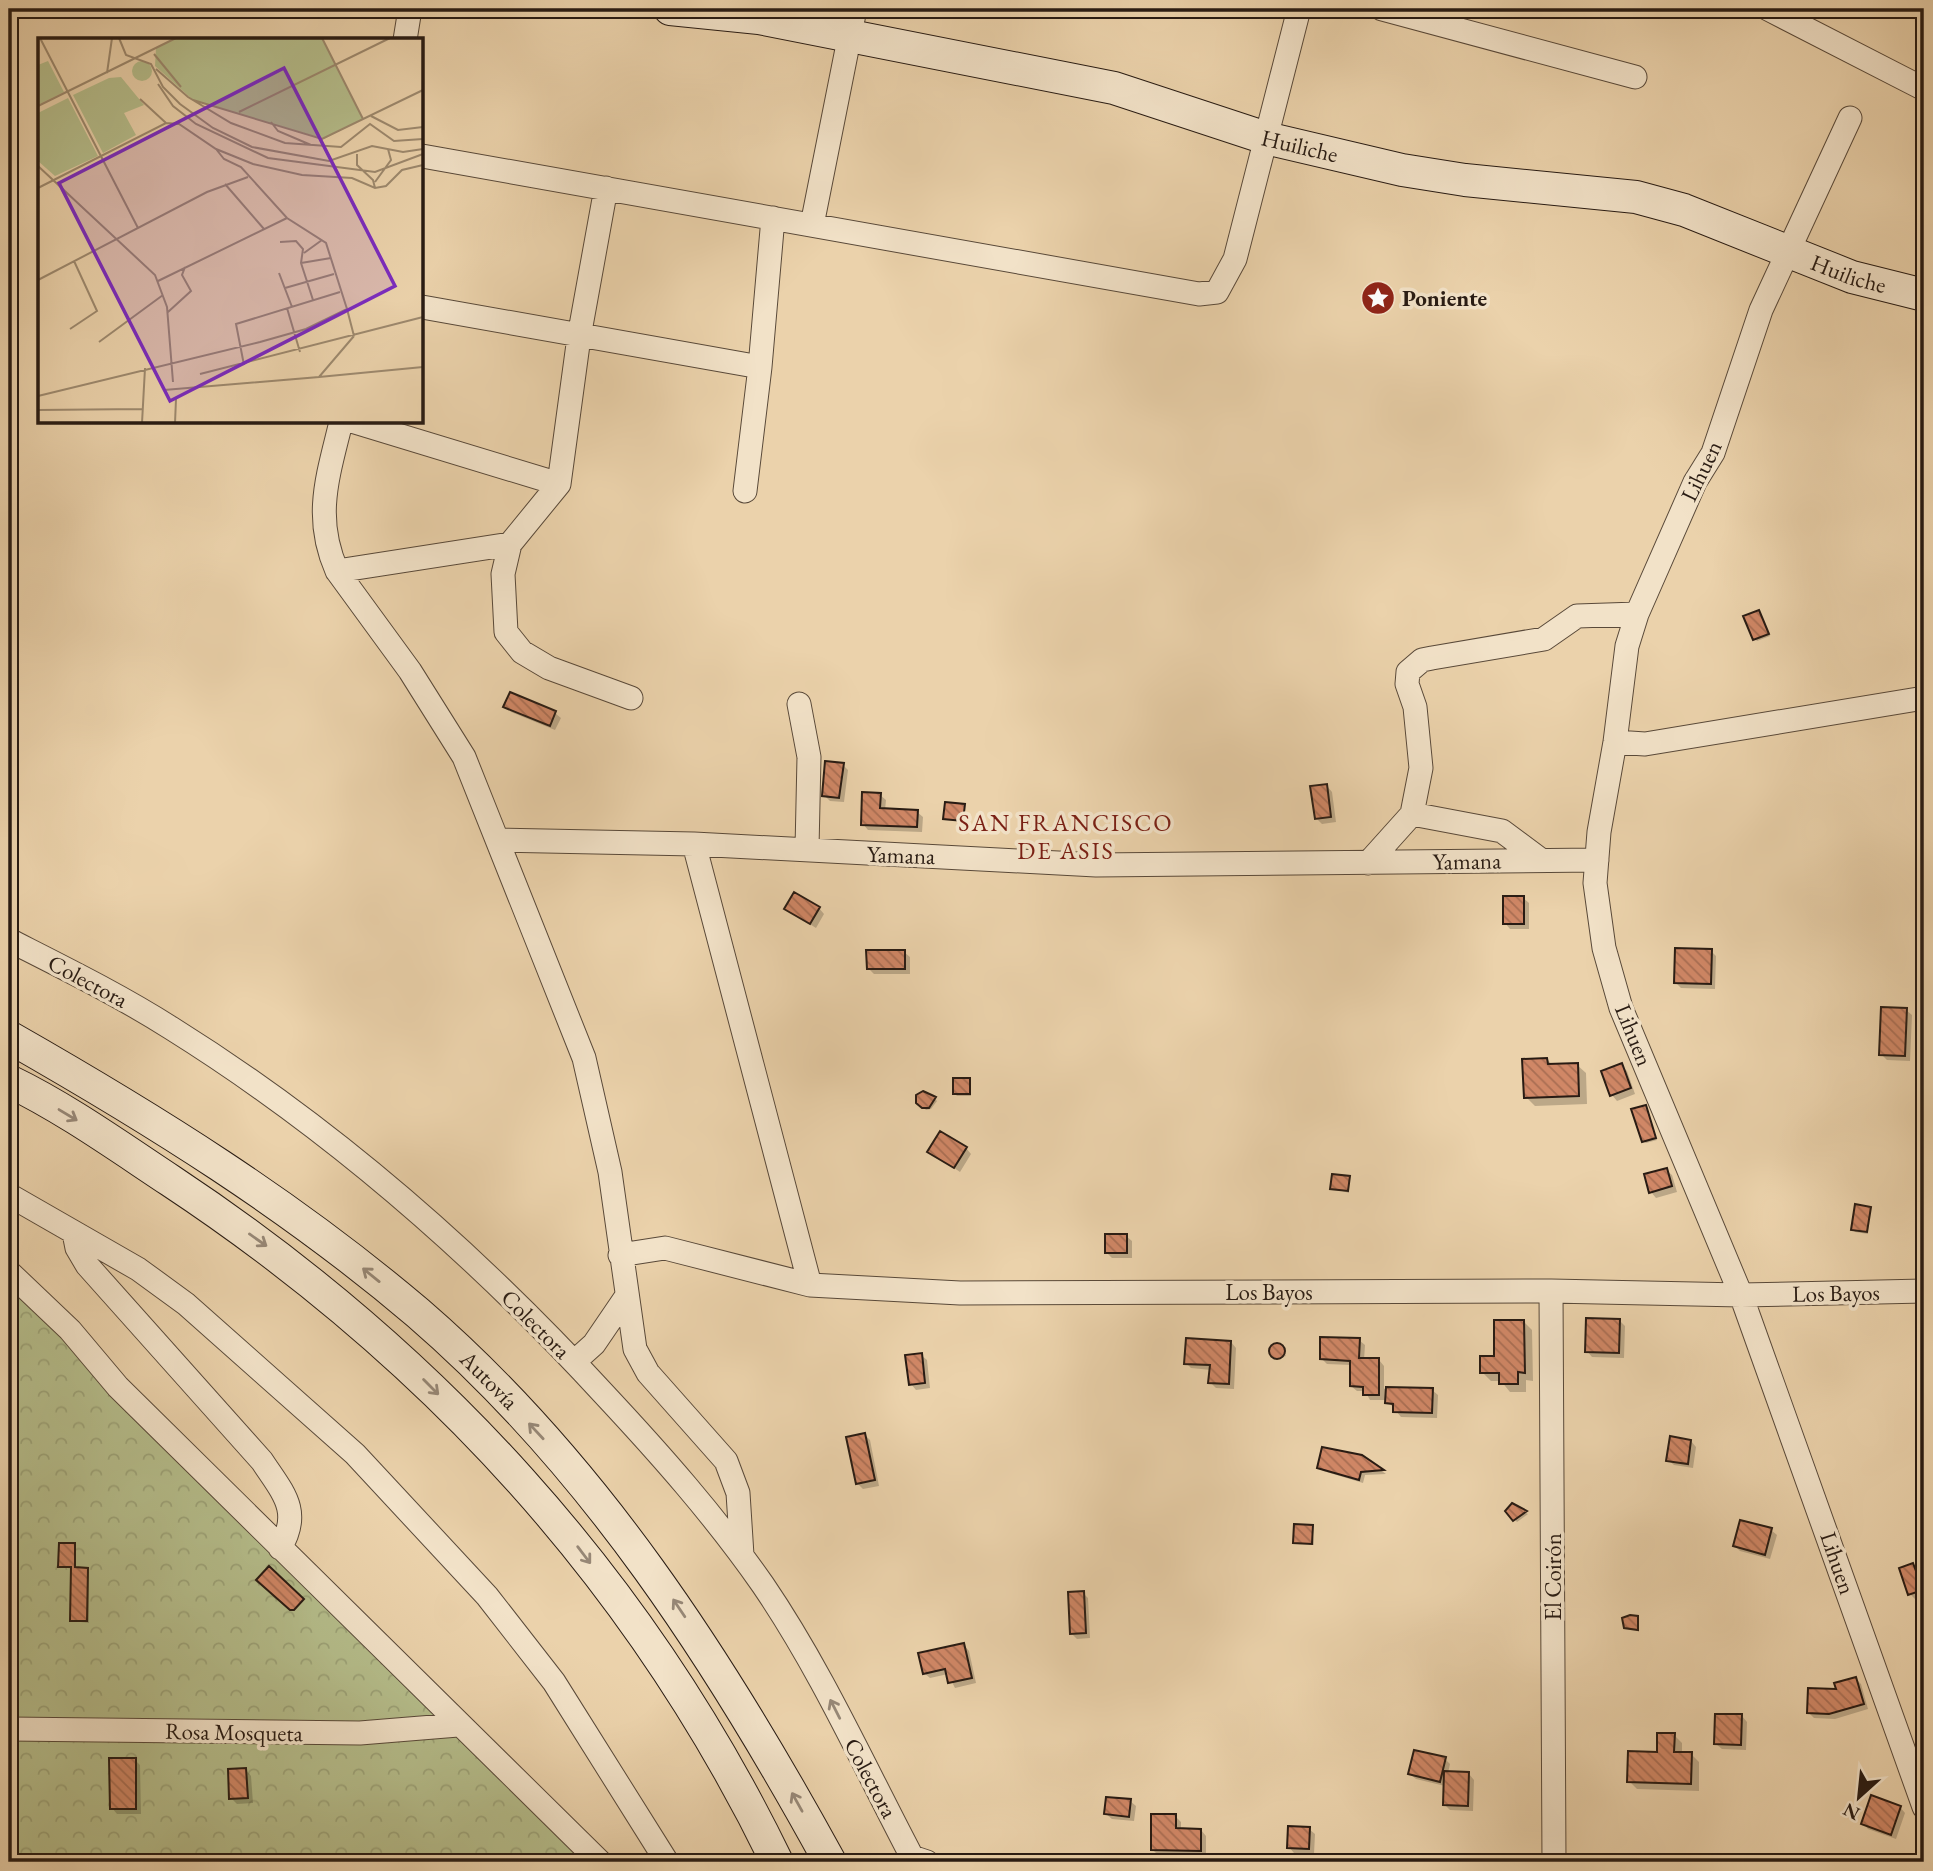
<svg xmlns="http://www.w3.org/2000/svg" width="1933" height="1871" font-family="'EB Garamond',serif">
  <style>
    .forest { fill: url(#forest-crowns); stroke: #6e6c4f; stroke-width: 2 }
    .shadow { fill: #0003 }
    .building { fill: url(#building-back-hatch); stroke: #281b13; stroke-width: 2 }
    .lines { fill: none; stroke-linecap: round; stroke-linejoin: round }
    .street-casing { stroke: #594939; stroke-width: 25 }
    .secondary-casing { stroke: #281b13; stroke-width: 34 }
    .street { stroke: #f2e2c8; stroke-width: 23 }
    .secondary { stroke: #f2e2c8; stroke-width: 32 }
    .oneway { stroke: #978877 }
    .labels { text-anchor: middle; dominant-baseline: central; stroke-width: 7; stroke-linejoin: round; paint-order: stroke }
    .street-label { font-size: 23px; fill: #281b13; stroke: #f2e2c8 }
    .poi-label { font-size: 23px; font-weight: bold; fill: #281b13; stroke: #f2e2c8; text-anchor: start }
    .neighbourhood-label { font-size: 24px; letter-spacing: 2px; fill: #7a1f14; stroke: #f2e2c8 }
    .inset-road { fill: none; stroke: #9d896e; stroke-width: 2 }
    .view { fill: #7b2cbf; fill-opacity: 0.15; stroke: #7b2cbf; stroke-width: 3.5 }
    .inset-edge { fill: none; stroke: #281b13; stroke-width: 3.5 }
  </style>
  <defs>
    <pattern id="forest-crowns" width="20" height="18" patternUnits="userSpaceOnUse" patternTransform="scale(1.75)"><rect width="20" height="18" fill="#b5bd8b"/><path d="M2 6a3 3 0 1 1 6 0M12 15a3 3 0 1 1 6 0" fill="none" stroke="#9ca277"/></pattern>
    <pattern id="building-back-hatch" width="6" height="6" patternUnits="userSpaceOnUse" patternTransform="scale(1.75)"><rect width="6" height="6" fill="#d08766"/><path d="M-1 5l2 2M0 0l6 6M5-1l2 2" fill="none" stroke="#a96e53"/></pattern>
  </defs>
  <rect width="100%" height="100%" fill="#ebd2ab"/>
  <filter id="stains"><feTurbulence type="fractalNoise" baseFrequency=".00286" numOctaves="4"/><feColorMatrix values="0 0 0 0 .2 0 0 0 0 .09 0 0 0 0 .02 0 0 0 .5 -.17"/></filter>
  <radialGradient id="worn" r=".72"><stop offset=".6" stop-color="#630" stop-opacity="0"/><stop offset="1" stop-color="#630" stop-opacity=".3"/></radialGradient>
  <path class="forest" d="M9 1272 600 1862H9Z"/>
  <path class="shadow" d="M1760 614 1770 636 1757 641 1755 639Z
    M505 706 555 713 561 718 555 730 511 712Z
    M843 765 848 770 844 802 830 801 824 795Z
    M1327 786 1332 792 1336 822 1322 824 1317 819Z
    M880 795 886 800 885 810 917 812 923 817 922 832 868 830 863 824Z
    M964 806 965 823 945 818Z
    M1523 898 1529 903V929H1510L1505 923Z
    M819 908 824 914 816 928 786 909Z
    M1711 951 1716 956 1715 989 1681 988 1675 982Z
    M904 952 910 957V974H874L868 968Z
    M1906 1010 1912 1015 1910 1061 1887 1060 1881 1054Z
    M1547 1059 1553 1066 1577 1065 1586 1073 1587 1104 1535 1106 1526 1097Z
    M1621 1065 1627 1071 1635 1094 1617 1101 1612 1095 1603 1072Z
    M969 1080 971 1096H957L955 1094Z
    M935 1099 937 1101 931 1109 926 1110 918 1102Z
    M1646 1107 1657 1140 1646 1143 1643 1141Z
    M966 1148 971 1154 960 1172 929 1151Z
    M1666 1170 1672 1175 1677 1192 1656 1198 1651 1192Z
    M1349 1178V1193L1332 1188Z
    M1870 1209 1868 1234 1855 1232 1853 1229Z
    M1126 1236 1132 1241V1258H1112L1107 1253Z
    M1619 1320 1625 1326 1624 1358 1592 1357 1587 1351Z
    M1523 1321 1532 1330 1533 1381 1526 1380V1392H1510L1501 1381H1491L1482 1372Z
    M1359 1340 1365 1345 1364 1360H1379L1384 1366V1389L1432 1390 1438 1395 1437 1418 1401 1417 1387 1400H1370L1365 1391H1357L1351 1386V1365L1327 1364 1322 1359Z
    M1231 1342 1236 1348 1234 1389 1216 1388 1210 1382 1211 1370 1191 1368 1186 1363Z
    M1278 1345 1286 1356 1274 1360 1271 1351Z
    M921 1355 927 1360 930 1388 916 1390 911 1384Z
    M865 1435 870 1440 879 1486 863 1489 857 1483Z
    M1691 1441 1696 1447 1693 1468 1674 1465 1668 1460Z
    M1361 1456 1386 1474 1365 1475 1363 1483 1323 1471 1319 1467Z
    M1512 1505 1526 1513 1528 1514 1517 1522 1507 1511Z
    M1312 1527 1314 1545 1295 1542Z
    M1771 1530 1777 1535 1770 1559 1740 1551 1735 1546Z
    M75 1545 76 1569 89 1572V1623L72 1621V1569L60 1566Z
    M1913 1565 1917 1569H1914L1923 1597 1915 1599 1910 1594Z
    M1083 1593 1088 1598 1090 1638 1077 1639 1071 1633Z
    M1638 1618 1639 1631 1625 1627Z
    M964 1645 969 1651 976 1683 955 1688 948 1674 930 1678 924 1673Z
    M1856 1679 1861 1684 1868 1709 1835 1719 1814 1718 1809 1713Z
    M1742 1716 1747 1722 1746 1750 1722 1749 1716 1744Z
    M1674 1735 1682 1743V1754H1691L1699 1762V1791L1637 1789 1629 1781Z
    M1445 1759 1450 1764 1448 1773 1469 1774 1474 1780 1473 1811 1450 1810 1444 1804 1445 1786 1416 1779 1410 1774Z
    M135 1760 140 1765 141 1814H117L112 1808Z
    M246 1770 251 1776 253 1803 237 1804 231 1798Z
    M1130 1801 1136 1806 1134 1821 1112 1819 1106 1814Z
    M1900 1807 1905 1813 1896 1839 1868 1829 1863 1823Z
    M1175 1816 1181 1822V1830H1201L1206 1836V1856L1158 1855 1152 1849Z
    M1309 1829 1315 1834 1314 1854 1294 1853 1289 1847Z
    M400 1855H418L423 1862H400Z
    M1019 1857 1104 1858 1109 1862H1019Z"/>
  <path class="building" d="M1759 610 1769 634 1753 640 1743 616Z
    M510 692 556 711 550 726 503 707Z
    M825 761 844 763 839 798 822 796Z
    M1327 784 1331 817 1315 819 1310 786Z
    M862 792 881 793 880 808 918 810 917 827 861 825Z
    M945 802 965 804 963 821 943 819Z
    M794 892 820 907 810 924 784 909Z
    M1503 896H1524V924H1503Z
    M1675 948 1712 949 1711 984 1674 983Z
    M866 950H905V969H867Z
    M1881 1007 1907 1008 1905 1056 1879 1055Z
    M1547 1058 1548 1064 1578 1063 1579 1096 1524 1098 1522 1059Z
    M1622 1063 1631 1088 1610 1096 1601 1071Z
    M953 1078H970V1094H953Z
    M923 1091 936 1097 929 1108H922L916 1103V1095Z
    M1646 1105 1656 1138 1642 1142 1631 1109Z
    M940 1131 967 1147 954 1168 927 1152Z
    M1667 1168 1672 1186 1649 1193 1644 1174Z
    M1332 1174 1350 1176 1348 1191 1330 1189Z
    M1855 1204 1871 1207 1867 1232 1851 1230Z
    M1105 1234H1127V1253H1105Z
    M1586 1318 1620 1319 1619 1353 1585 1352Z
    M1494 1320H1524L1525 1373 1518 1372V1384H1499V1373H1480V1356H1494Z
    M1320 1337 1360 1338 1359 1358H1379V1395H1363V1387L1350 1386V1361L1320 1359Z
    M1186 1338 1231 1341 1229 1384 1208 1383 1210 1365 1184 1364Z
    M1269 1351a8 8 0 1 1 16 0a8 8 0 1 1-16 0Z
    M922 1353 925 1383 909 1385 905 1355Z
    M1386 1387 1433 1388 1432 1413 1393 1412V1404L1385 1403Z
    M865 1433 875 1480 856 1484 846 1437Z
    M1670 1436 1691 1440 1688 1464 1666 1461Z
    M1322 1447 1362 1455 1384 1470 1361 1472 1359 1480 1317 1468Z
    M1512 1503 1527 1511 1513 1521 1505 1511Z
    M1740 1520 1772 1528 1765 1555 1733 1546Z
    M1294 1524 1313 1525 1312 1544 1293 1543Z
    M59 1543H75V1567L88 1568 87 1621H70L71 1567H58Z
    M1913 1563 1923 1590 1908 1595 1899 1568Z
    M269 1566 304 1599 294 1610H290L256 1580Z
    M1084 1591 1086 1633 1070 1634 1068 1592Z
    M1630 1615 1638 1616V1630L1624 1628 1622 1618Z
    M964 1643 972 1678 948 1683 945 1669 923 1674 918 1653Z
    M1856 1677 1864 1704 1829 1714 1807 1713 1808 1688 1836 1689 1834 1683Z
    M1715 1714H1742L1741 1745 1714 1744Z
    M1657 1733H1675L1674 1752H1692L1691 1784 1627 1782 1628 1751 1657 1752Z
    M1414 1750 1446 1757 1440 1782 1408 1774Z
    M109 1758H136V1809H110Z
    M246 1768 248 1798 229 1799 228 1769Z
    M1444 1771 1469 1772 1468 1806 1443 1805Z
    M1871 1795 1901 1806 1891 1835 1861 1824Z
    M1106 1797 1131 1799 1129 1817 1104 1814Z
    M1151 1814H1176V1828L1201 1829V1851L1151 1850Z
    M1288 1826 1310 1827 1309 1849 1287 1848Z"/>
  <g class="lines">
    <g class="street-casing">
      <path id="street" d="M1382 9 1635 77
        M1768 9 1924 89
        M405 40 410 9
        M1850 118 1761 310 1713 453 1695 482 1637 614 1627 646 1615 742 1599 832 1595 883 1604 948 1621 1008 1741 1295 1924 1807
        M422 156 1199 294 1217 292 1235 259 1299 9
        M606 188 579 337 559 484 510 544 503 574 506 632 522 652 549 668 631 698
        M812 225 855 9
        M422 307 760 367
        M341 422C328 476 313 517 337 571L410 671 464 757 584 1058 610 1172 635 1349 648 1373 726 1461 738 1493 742 1555
        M355 422 559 484
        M745 491 760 367 773 218
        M337 571 510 544
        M799 704 809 757 807 849
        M1615 742 1645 744 1924 698
        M1412 814 1502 831 1541 860
        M499 840 694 844 1096 865 1597 860
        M694 844 810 1285
        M1368 863 1412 814 1421 768 1415 707 1407 684 1408 672 1422 660 1432 658 1544 639 1577 616 1637 614
        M9 940C64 968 119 995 171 1028 331 1128 475 1254 603 1393 660 1454 715 1516 763 1585 821 1670 864 1766 912 1857L927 1862
        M9 1195 138 1269 186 1304 355 1454 487 1596 554 1682 667 1862
        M74 1233 77 1248 87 1265 262 1461C283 1493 302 1511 280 1548
        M620 1255 665 1248 810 1285 960 1293 1551 1291 1741 1295 1924 1291
        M9 1272 70 1330 118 1387 600 1862
        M1551 1291 1554 1862
        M574 1362 594 1344 626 1297
        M9 1729 360 1733 458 1725"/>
    </g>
    <g class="secondary-casing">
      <g id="secondary">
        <path id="s1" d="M670 9 759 18 1114 88 1266 138 1402 170 1465 180 1636 197 1684 210 1852 277 1924 295"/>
        <path id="s2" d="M9 1037C153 1119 291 1205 418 1313 593 1464 720 1661 830 1862"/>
        <path d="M9 1081C65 1108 118 1146 171 1181 432 1354 640 1580 777 1862"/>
      </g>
    </g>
    <use href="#street" class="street"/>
    <use href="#secondary" class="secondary"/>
  </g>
  <defs><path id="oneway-shaft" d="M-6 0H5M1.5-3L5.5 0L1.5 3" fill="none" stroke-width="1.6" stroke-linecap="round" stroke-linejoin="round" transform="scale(1.75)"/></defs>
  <g class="oneway">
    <use href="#oneway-shaft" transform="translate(68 1115) rotate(31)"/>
    <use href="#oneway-shaft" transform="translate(258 1240) rotate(35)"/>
    <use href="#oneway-shaft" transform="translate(371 1275) rotate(-141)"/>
    <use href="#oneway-shaft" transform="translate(431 1387) rotate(45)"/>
    <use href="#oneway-shaft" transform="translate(536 1431) rotate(-133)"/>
    <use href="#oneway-shaft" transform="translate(584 1555) rotate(53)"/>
    <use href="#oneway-shaft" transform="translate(679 1608) rotate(-124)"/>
    <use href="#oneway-shaft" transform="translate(835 1709) rotate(-117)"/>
    <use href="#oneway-shaft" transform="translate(797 1802) rotate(-119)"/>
  </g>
  <defs>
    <g id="sight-disc" transform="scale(1.75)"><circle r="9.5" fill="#8f2418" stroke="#f2e2c8"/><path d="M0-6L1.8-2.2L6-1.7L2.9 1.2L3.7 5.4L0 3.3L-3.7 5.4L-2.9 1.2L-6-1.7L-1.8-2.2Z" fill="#fff"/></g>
  </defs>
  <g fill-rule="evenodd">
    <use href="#sight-disc" x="1378" y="298"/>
  </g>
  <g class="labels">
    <g class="street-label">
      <text stroke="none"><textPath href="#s1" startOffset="646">Huiliche</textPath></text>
      <text stroke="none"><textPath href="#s1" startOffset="1213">Huiliche</textPath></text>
      <text transform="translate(1701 471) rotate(-64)">Lihuen</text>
      <text transform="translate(901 855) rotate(2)">Yamana</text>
      <text transform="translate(1467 861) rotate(-1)">Yamana</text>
      <text transform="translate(88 981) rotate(28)">Colectora</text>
      <text transform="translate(1634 1035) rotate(68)">Lihuen</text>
      <text x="1269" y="1292">Los Bayos</text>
      <text transform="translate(1836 1293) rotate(-1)">Los Bayos</text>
      <text transform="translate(536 1324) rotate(45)">Colectora</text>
      <text stroke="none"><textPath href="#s2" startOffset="592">Autovía</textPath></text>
      <text transform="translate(1838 1563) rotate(71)">Lihuen</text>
      <text transform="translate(1553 1577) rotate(-90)">El Coirón</text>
      <text transform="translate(234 1732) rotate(1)">Rosa Mosqueta</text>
      <text transform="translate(871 1778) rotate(62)">Colectora</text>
    </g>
    <g class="poi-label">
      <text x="1402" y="298">Poniente</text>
    </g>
    <g class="neighbourhood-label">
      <text x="1066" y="822">SAN FRANCISCO<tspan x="1066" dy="28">DE ASIS</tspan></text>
    </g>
  </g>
  <g transform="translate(38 38)">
    <rect width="385" height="385" fill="#ebd2ab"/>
    <path d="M138 0H284L325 81 286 101 155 62 117 28 118 10ZM10 23 26 54 0 67V27ZM83 39 106 67 86 75 98 97 65 115 35 57 71 40ZM30 60 60 118 17 138 0 123V75Z" fill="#b5bd8b"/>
    <path d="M94 33a10 10 0 1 1 20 0a10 10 0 1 1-20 0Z" fill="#b5bd8b"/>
    <path class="inset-road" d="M2 0 100 190M81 0 88 17 113 26 125 49 142 66 175 90 214 109 291 123 334 108 365 114 385 111M284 0 325 81M116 16 143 49M118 31 150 59 193 85 247 105 303 109 332 86 356 103 385 101M69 35 74 0M120 46 135 68 158 86 230 120 337 134 385 116M102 61 128 85M155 62 284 101 385 52M0 68 138 0M201 74 352 0M333 78 360 92 385 89M233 84 240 93 273 107M178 111 186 121 203 129 249 180 288 205 309 271M319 116V127L335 142 337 150M0 128 117 237 129 269 135 344M337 144 353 122 350 111M187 146 226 191M0 150 128 85 141 86 178 111 215 126 264 137 314 140 337 150 348 148 364 132 385 127M242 204 258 203 265 211 263 225 275 262M266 215 284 202M263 225 293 220M241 235 254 269M0 242 169 154 210 139M120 243 249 180M247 250 296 236M249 270 262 314M130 274 153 253 144 237 147 229M32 291 59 273 36 223M61 304 125 257M206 327 198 286 302 254M162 336 385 279M281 339 385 329M126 352 281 339 316 298M0 358 222 304 268 291 309 271 316 298M0 372 105 371M104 385 107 330M137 385 138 361"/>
    <path class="view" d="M246 30 357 248 132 363 21 145Z"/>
    <rect width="385" height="385" class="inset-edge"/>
  </g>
  <rect width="1933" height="1871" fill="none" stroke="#ebd2ab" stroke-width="35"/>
  <rect x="10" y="10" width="1912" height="1850" fill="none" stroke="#281b13" stroke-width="3.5"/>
  <rect x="18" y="18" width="1898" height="1836" fill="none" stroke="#281b13" stroke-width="2"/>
  <g transform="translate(1859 1797) rotate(207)" stroke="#f2e2c8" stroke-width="5" paint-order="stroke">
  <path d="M0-5L12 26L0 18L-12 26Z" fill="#281b13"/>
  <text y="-10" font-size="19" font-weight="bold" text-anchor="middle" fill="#281b13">N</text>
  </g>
  <rect width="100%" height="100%" filter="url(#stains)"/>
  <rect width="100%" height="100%" fill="url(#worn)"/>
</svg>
